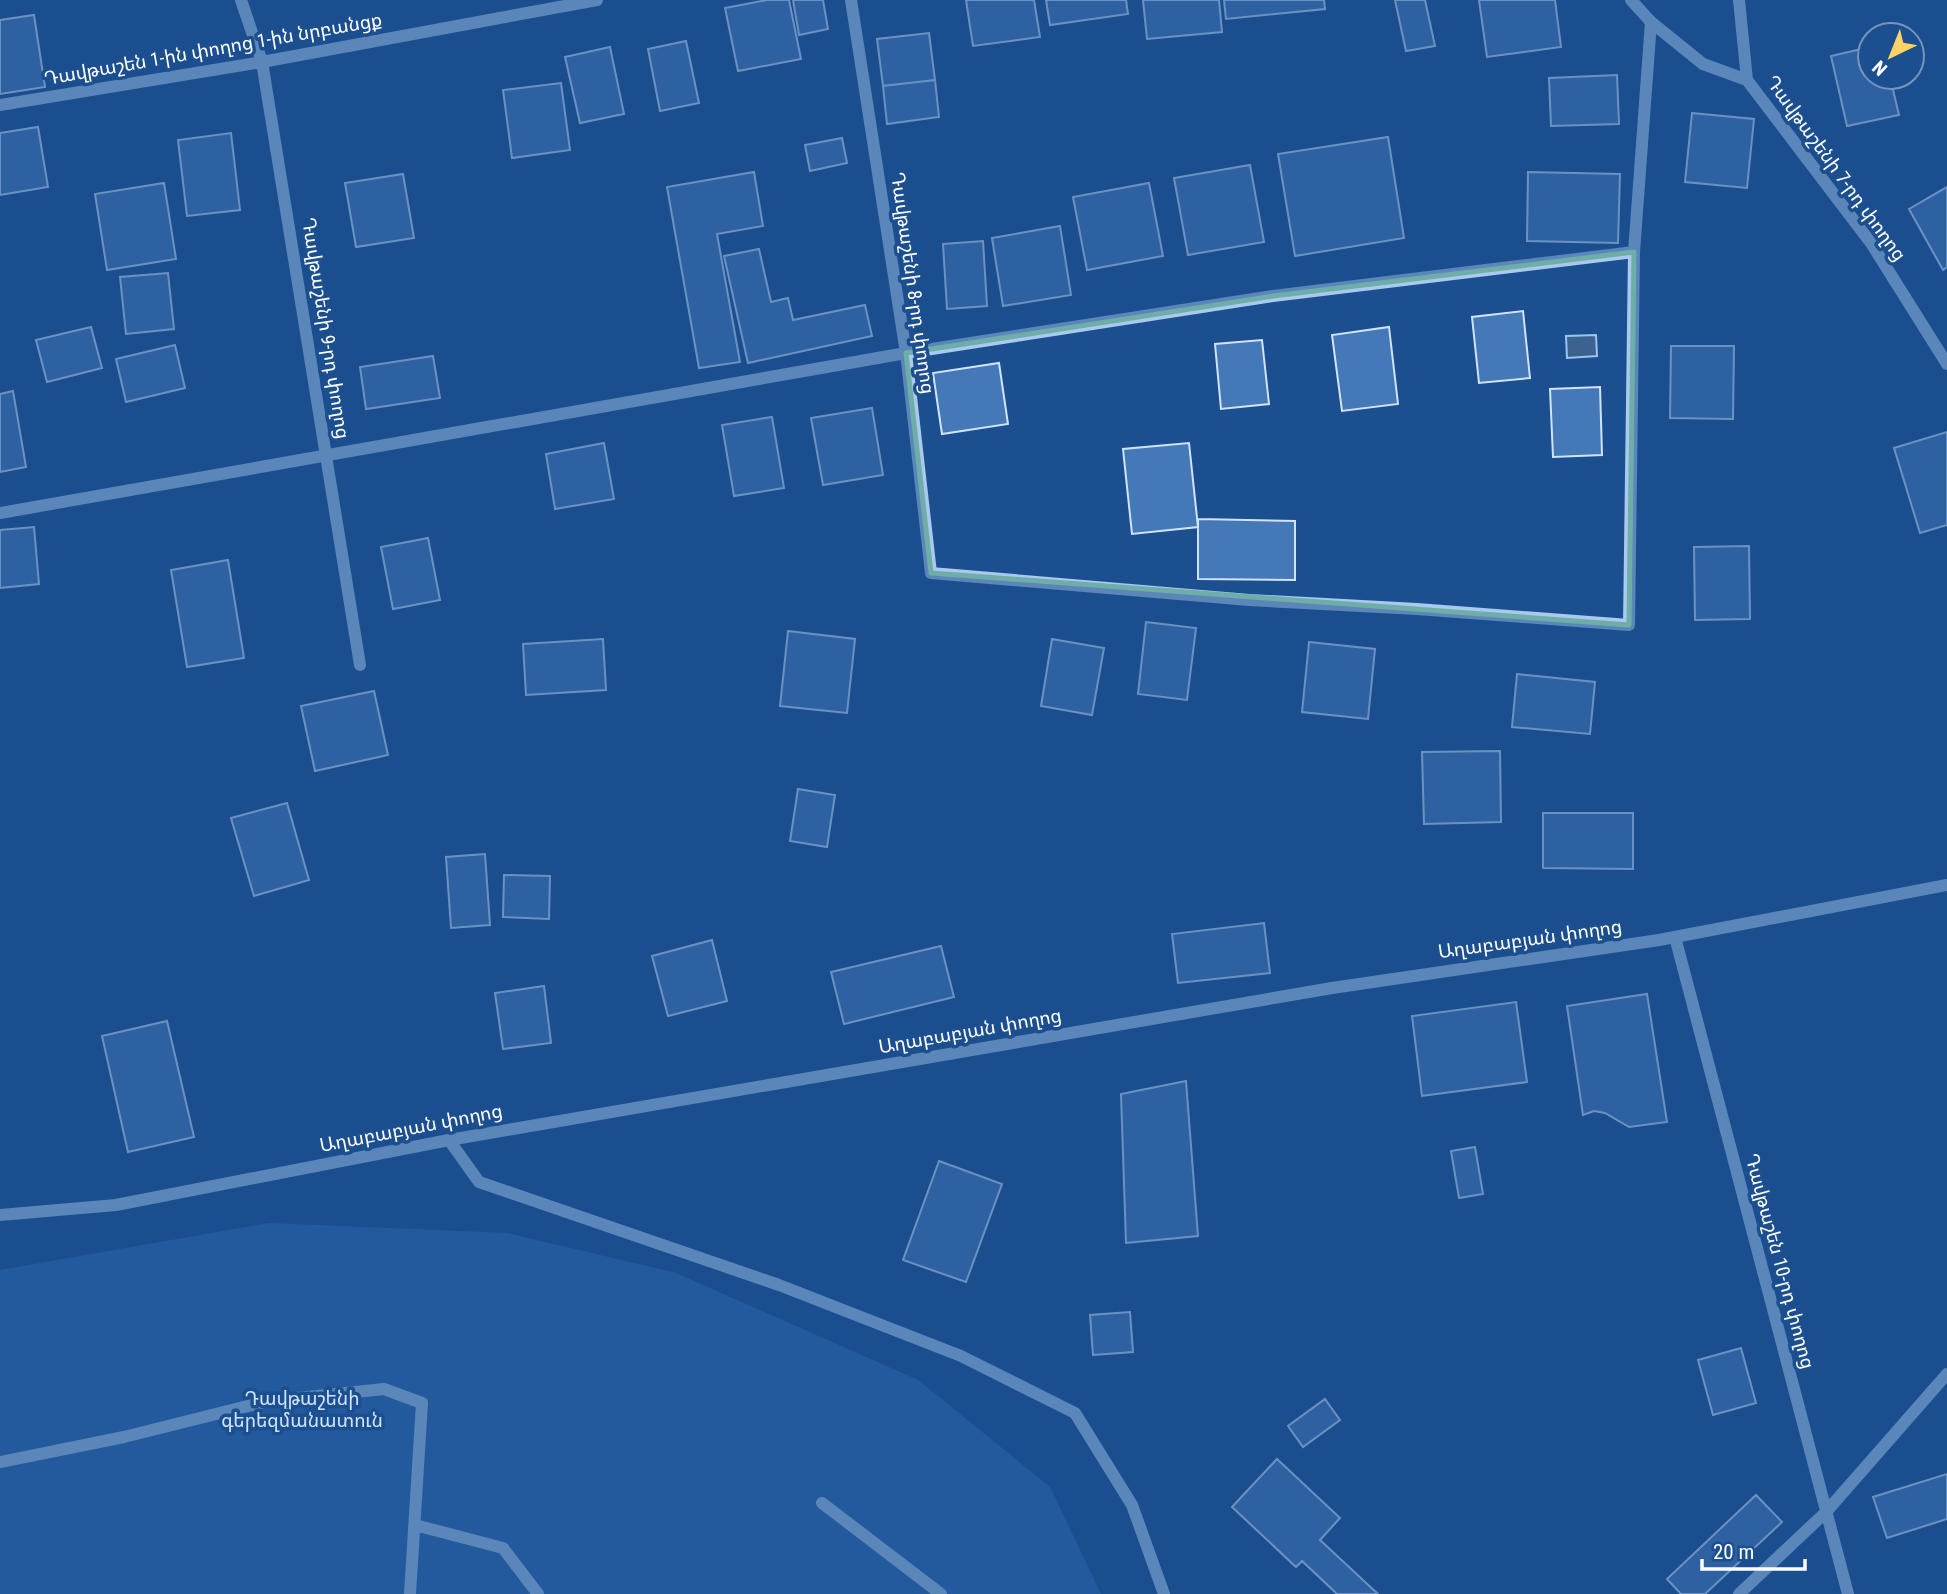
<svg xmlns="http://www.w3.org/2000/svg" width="1947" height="1594" font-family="'Roboto Condensed','Noto Sans Armenian',sans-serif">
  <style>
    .green { fill: #2e69ad }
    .water { fill: #3c6290; stroke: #9cc4f0; stroke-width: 2 }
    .building { fill: #4478b7; stroke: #cfe3fa; stroke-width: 2 }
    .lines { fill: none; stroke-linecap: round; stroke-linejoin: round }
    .minor { stroke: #a9c9ee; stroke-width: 12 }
    .marked { fill: none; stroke: #6fada8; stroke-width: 5; stroke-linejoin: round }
    .labels { text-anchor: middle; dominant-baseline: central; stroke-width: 7; stroke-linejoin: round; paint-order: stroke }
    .street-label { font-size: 19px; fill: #fff; stroke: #1b4f8f }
    .park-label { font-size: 19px; fill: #cfe3fa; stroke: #1b4f8f }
  </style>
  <rect width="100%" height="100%" fill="#1b4f8f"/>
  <path class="green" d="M269 1223 507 1233 676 1273 918 1380 1050 1487 1101 1594H0V1270Z"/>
  <path class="water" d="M1596 335 1597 356 1567 358 1566 336Z"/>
  <path class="building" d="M767 0H789L801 59 738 71 725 8Z
    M793 0H823L828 29 799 35Z
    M966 0H1034L1040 37 973 46Z
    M1046 0H1126L1128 14 1050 25Z
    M1143 0H1219L1222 32 1147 39Z
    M1224 0H1324L1325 9 1226 19Z
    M1395 0H1425L1435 46 1406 51Z
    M1479 0H1555L1561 47 1487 57Z
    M34 15 45 87 0 94V20Z
    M929 33 935 80 883 86 877 39Z
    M686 41 699 103 660 111 648 49Z
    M610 47 624 114 580 123 565 57Z
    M1870 47V77H1890L1899 115 1847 126 1831 56Z
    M1617 75 1619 124 1551 126 1549 78Z
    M935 80 939 117 887 124 883 86Z
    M561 83 570 150 512 158 503 90Z
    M1692 113 1754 119 1747 188 1685 182Z
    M38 127 48 187 0 195V133Z
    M231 133 240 210 187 216 178 140Z
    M1388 137 1404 238 1295 256 1278 154Z
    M842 138 847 163 810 171 805 145Z
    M1250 165 1264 242 1188 255 1174 178Z
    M754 172 763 226 717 234 740 362 699 368 667 187Z
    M1528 172 1620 174 1618 243 1527 241Z
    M403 174 414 238 356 247 345 183Z
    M164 183 176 259 107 270 95 194Z
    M1149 183 1163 256 1087 270 1073 197Z
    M1947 187V267L1943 270 1909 209Z
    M1060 226 1071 295 1003 306 992 238Z
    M983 241 987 306 947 309 943 244Z
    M759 249 771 302 788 298 793 320 865 305 872 336 748 363 724 256Z
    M168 273 174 329 126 334 120 277Z
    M1523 311 1530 378 1479 383 1472 317Z
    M91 327 102 368 47 382 36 340Z
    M1389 327 1398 404 1342 411 1332 335Z
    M1262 340 1269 404 1221 409 1215 344Z
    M175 345 185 388 126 402 116 359Z
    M1671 346H1734L1733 419 1670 418Z
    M433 356 440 398 366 409 360 367Z
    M999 363 1008 424 942 434 933 373Z
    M1600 387 1602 455 1553 457 1550 389Z
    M13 391 26 467 0 472V394Z
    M872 408 883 475 823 485 811 418Z
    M772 417 784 488 734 496 722 425Z
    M1947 432V525L1920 533 1894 448Z
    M604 443 614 499 555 509 546 454Z
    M1189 443 1198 527 1132 534 1123 449Z
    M1198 519 1295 521V580L1198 579Z
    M34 527 39 584 0 588V530Z
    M428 538 440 600 393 609 381 547Z
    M1749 546 1750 619 1695 620 1694 547Z
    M228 560 244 658 187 667 171 570Z
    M1146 622 1196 628 1187 700 1138 694Z
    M788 631 855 639 847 713 780 706Z
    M603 639 606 690 526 695 523 644Z
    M1052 639 1104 648 1092 715 1041 706Z
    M1309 642 1375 649 1368 719 1302 712Z
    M1517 674 1595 682 1590 734 1512 727Z
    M374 691 388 755 315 771 301 706Z
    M1500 751 1501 822 1424 824 1422 752Z
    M798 789 835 795 827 847 790 841Z
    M287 803 309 880 254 896 231 818Z
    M1543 813H1633V869L1543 868Z
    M485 854 490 925 451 928 446 857Z
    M504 875 550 876 549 919 503 917Z
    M1264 923 1270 973 1178 983 1172 934Z
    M712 940 727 1001 668 1016 652 956Z
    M941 946 954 997 844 1024 831 972Z
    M544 986 551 1043 503 1049 495 993Z
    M1647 994 1667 1122 1629 1127 1605 1113 1594 1111 1583 1115 1567 1006Z
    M1516 1002 1527 1082 1422 1096 1412 1016Z
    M167 1021 194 1137 128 1152 102 1036Z
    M1186 1081 1198 1236 1126 1243 1121 1094Z
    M1475 1147 1483 1194 1459 1198 1451 1151Z
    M939 1161 1002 1184 966 1282 903 1260Z
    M1130 1312 1133 1352 1093 1355 1090 1315Z
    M1741 1348 1756 1403 1713 1415 1698 1360Z
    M1325 1399 1340 1420 1303 1447 1288 1426Z
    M1277 1459 1340 1518 1320 1540 1378 1594H1337L1302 1561 1296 1567 1232 1507Z
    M1947 1474V1519L1887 1538 1873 1497Z
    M1756 1495 1782 1522 1705 1594H1681L1667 1579Z"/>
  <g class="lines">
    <path class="minor" d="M241 0 262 62 360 665
      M851 0 906 353 931 573 1249 600 1417 609 1629 625 1634 252
      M1631 0 1651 22 1703 64 1747 80 1871 243 1947 364
      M1739 0 1747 80
      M0 105 262 62 597 0
      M0 513 906 353 1273 296 1634 252 1651 22
      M1675 937 1848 1594
      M449 1140 479 1182 779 1285 961 1356 1075 1413 1132 1505 1164 1594
      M0 1215 116 1205 449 1140 1332 988 1659 940 1947 885
      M0 1462 124 1437 268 1401 384 1389 422 1403 410 1594
      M822 1503 941 1594
      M415 1525 503 1548 538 1594
      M1739 1594 1826 1512 1947 1374"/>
  </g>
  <path d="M0 0H1947V1594H0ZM1634 252 1629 625 931 573 906 353 1273 296Z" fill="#1b4f8f" fill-opacity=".55" fill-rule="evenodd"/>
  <path class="marked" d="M1634 252 1629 625 931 573 906 353 1273 296Z"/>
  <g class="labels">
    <g class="street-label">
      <text transform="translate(213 49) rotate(-10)">Դավթաշեն 1-ին փողոց 1-ին նրբանցք</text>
      <text transform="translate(1836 168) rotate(54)">Դավթաշենի 7-րդ փողոց</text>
      <text transform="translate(913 283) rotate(82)">Դավթաշենի 8-րդ փողոց</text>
      <text transform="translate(326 328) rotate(81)">Դավթաշենի 9-րդ փողոց</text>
      <text transform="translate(1530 939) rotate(-8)">Աղաբաբյան փողոց</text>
      <text transform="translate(970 1031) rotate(-10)">Աղաբաբյան փողոց</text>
      <text transform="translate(411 1128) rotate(-11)">Աղաբաբյան փողոց</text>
      <text transform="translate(1780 1261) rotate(75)">Դավթաշեն 10-րդ փողոց</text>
    </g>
    <g class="park-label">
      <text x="302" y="1398">Դավթաշենի<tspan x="302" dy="22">գերեզմանատուն</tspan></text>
    </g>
  </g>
  <g transform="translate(1891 56) rotate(223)"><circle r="33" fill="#1b4f8f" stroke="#7695bc" stroke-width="2"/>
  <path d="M0-5L12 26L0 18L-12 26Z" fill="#ffd166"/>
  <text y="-10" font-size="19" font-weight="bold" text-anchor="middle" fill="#ffffff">N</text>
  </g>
  <path d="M1702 1559v10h103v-10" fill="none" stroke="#ffffff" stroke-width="3.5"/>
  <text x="1713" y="1559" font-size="21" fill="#ffffff" stroke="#1b4f8f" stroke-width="5" paint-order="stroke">20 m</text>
</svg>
